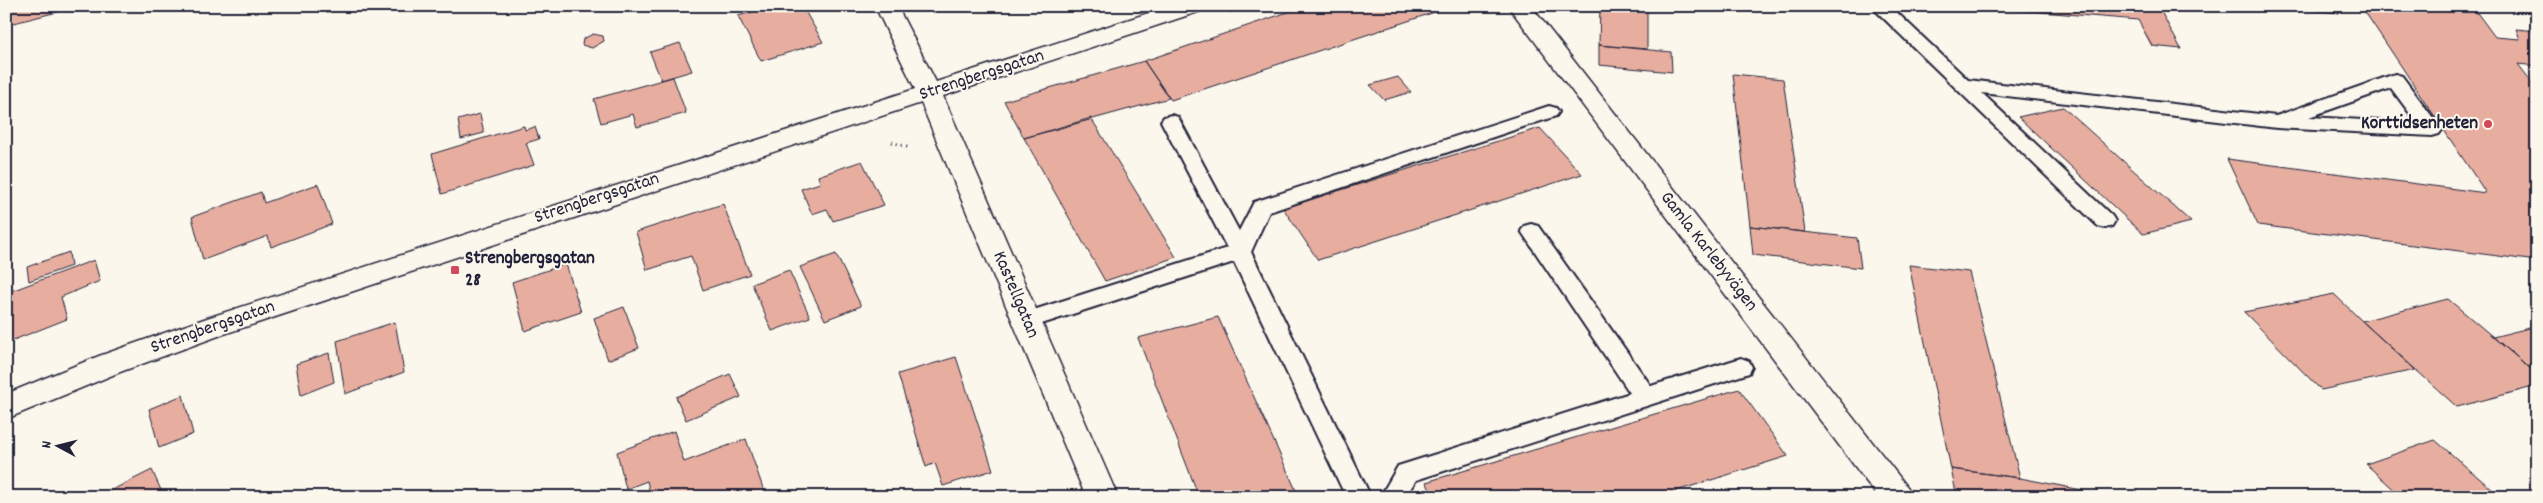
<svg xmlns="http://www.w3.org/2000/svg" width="2543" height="503" font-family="Dekko,sans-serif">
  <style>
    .building { fill: #e7aea0; stroke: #22223b }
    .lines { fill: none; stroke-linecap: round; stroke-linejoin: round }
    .lane-casing { stroke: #22223b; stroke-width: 4 }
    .street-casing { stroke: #22223b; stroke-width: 3 }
    .path { stroke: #22223b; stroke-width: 3; stroke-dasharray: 1 4; stroke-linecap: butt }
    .lane { fill: #fbf7ec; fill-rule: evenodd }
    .street { fill: #fbf7ec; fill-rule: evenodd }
    .poi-dot { fill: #d1495b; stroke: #fbf7ec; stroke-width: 2 }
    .labels { text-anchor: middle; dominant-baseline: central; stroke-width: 4; stroke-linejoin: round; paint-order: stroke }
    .street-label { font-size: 19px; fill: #22223b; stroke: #fbf7ec }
    .poi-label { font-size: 19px; font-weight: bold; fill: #22223b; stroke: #fbf7ec; text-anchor: end }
  </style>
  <rect width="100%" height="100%" fill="#fbf7ec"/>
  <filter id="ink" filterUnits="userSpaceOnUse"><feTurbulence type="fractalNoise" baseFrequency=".02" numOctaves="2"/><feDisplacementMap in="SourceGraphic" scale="10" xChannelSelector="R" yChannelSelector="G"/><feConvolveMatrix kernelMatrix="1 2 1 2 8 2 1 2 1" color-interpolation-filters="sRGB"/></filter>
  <g filter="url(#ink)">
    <path class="building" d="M6 6H81L6 25Z
      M773 6H802L823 42 761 61 738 16Z
      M1306 6H1453L1171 100 1144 61Z
      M1600 6H1647V49L1599 45Z
      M1969 6H2158L2181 49 2152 46 2138 20Z
      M2267 6H2335L2339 13Z
      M2361 6H2472L2495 37 2520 39 2516 29 2537 31V66L2518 64 2537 89V261L2258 225 2227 159 2486 193Z
      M593 34 603 36 604 41 592 48 582 45 583 39Z
      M680 43 692 71 661 80 650 52Z
      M1599 45 1671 52 1672 72 1599 65Z
      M1144 61 1169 98 1024 138 1004 101Z
      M1733 74 1783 79 1805 232 1750 226Z
      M673 77 686 113 637 127 633 114 601 123 594 99Z
      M1398 77 1411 92 1384 100 1370 85Z
      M2063 107 2191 222 2143 234 2018 117Z
      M480 114 484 133 461 139 458 120Z
      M1091 118 1176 257 1105 281 1024 138Z
      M524 126 525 130 535 127 539 139 526 143 534 165 442 194 432 154Z
      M1540 128 1582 174 1318 260 1283 208Z
      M862 161 884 205 833 221 827 209 812 214 801 189 820 183 818 176Z
      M318 184 332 224 271 247 268 236 203 260 192 217 261 192 264 203Z
      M723 204 750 274 703 290 691 256 647 270 636 232Z
      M1750 226 1857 238 1861 268 1753 255Z
      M69 252 71 266 29 281 27 267Z
      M836 254 861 306 825 320 800 267Z
      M94 260 100 281 61 297 67 319 6 343V293Z
      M566 264 581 312 525 331 512 282Z
      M1909 265 1969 272 2020 478 1951 469Z
      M789 270 810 317 772 331 752 284Z
      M2334 294 2362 321 2415 370 2321 390 2244 312Z
      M2448 299 2537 374V386L2457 407 2362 321Z
      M624 307 639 348 608 360 594 318Z
      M1218 317 1299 497H1199L1138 338Z
      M395 322 404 372 345 394 337 341Z
      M2537 326V374L2493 337Z
      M329 353 334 382 301 395 296 364Z
      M956 357 993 470 943 486 935 463 926 467 898 374Z
      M730 374 741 397 686 420 676 397Z
      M1739 389 1788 456 1657 497H1434L1426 482Z
      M183 395 193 434 159 448 149 409Z
      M674 431 684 462 746 439 766 497H651L647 481 626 489 617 452Z
      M2435 440 2501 497H2402L2366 464Z
      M1951 469 2020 478 2082 490 2085 497H1957Z
      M152 470 164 497H98Z"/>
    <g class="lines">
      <g class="lane-casing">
        <path id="lane" d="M1871 6H1890L1968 80 2276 116 2395 74 2402 76 2442 130 2439 134 2432 136 2277 128 1982 93 2112 216 2115 221 2112 226 2105 228 2098 226ZM2391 88 2417 123 2309 117Z
          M1549 106 1556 108 1559 112 1556 116 1269 212 1251 252 1371 497H1346L1234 262 1026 329 1018 327 1015 321 1018 315 1227 248 1161 121 1164 117 1171 115 1178 117 1239 231 1254 202Z
          M1531 224 1538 226 1651 386 1741 358 1749 361 1752 367 1749 373 1416 480 1405 497H1380L1398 466 1630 393 1521 231 1524 226Z"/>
      </g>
      <g class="street-casing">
        <path id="street" d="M875 6H897L936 82 1170 6H1204L1201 11 943 96 1118 497H1086L921 103 224 334 120 372 6 419V394L99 356 204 319 915 89Z
          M1508 6H1531L1908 488 1913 497H1878Z"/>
      </g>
      <path class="path" d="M1229 12 1247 6
        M892 142 910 148"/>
      <use href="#lane" class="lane"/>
      <use href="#street" class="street"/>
    </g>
  </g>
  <g class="poi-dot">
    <circle cx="2488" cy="124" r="5"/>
    <rect x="450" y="265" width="10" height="10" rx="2.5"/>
  </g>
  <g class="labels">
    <g class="street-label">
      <text transform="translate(982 76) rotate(-18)">Strengbergsgatan</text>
      <text transform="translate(597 199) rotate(-18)">Strengbergsgatan</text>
      <text transform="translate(1708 252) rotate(52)">Gamla Karlebyvägen</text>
      <text transform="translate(1015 295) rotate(67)">Kastellgatan</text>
      <text transform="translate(213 328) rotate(-19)">Strengbergsgatan</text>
    </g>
    <g class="poi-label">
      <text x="2478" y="124">Korttidsenheten</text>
      <text x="465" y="259" text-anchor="start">Strengbergsgatan<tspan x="465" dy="22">28</tspan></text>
    </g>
  </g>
  <rect width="2543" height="503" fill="none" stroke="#fbf7ec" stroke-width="25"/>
  <rect x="12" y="12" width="2518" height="478" fill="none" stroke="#22223b" stroke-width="2" filter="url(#ink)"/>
  <g transform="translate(58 446) rotate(277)" stroke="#fbf7ec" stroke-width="4" paint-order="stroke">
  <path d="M0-4L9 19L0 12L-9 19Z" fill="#22223b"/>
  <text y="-8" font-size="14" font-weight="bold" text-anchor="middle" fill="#22223b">N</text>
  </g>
</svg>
